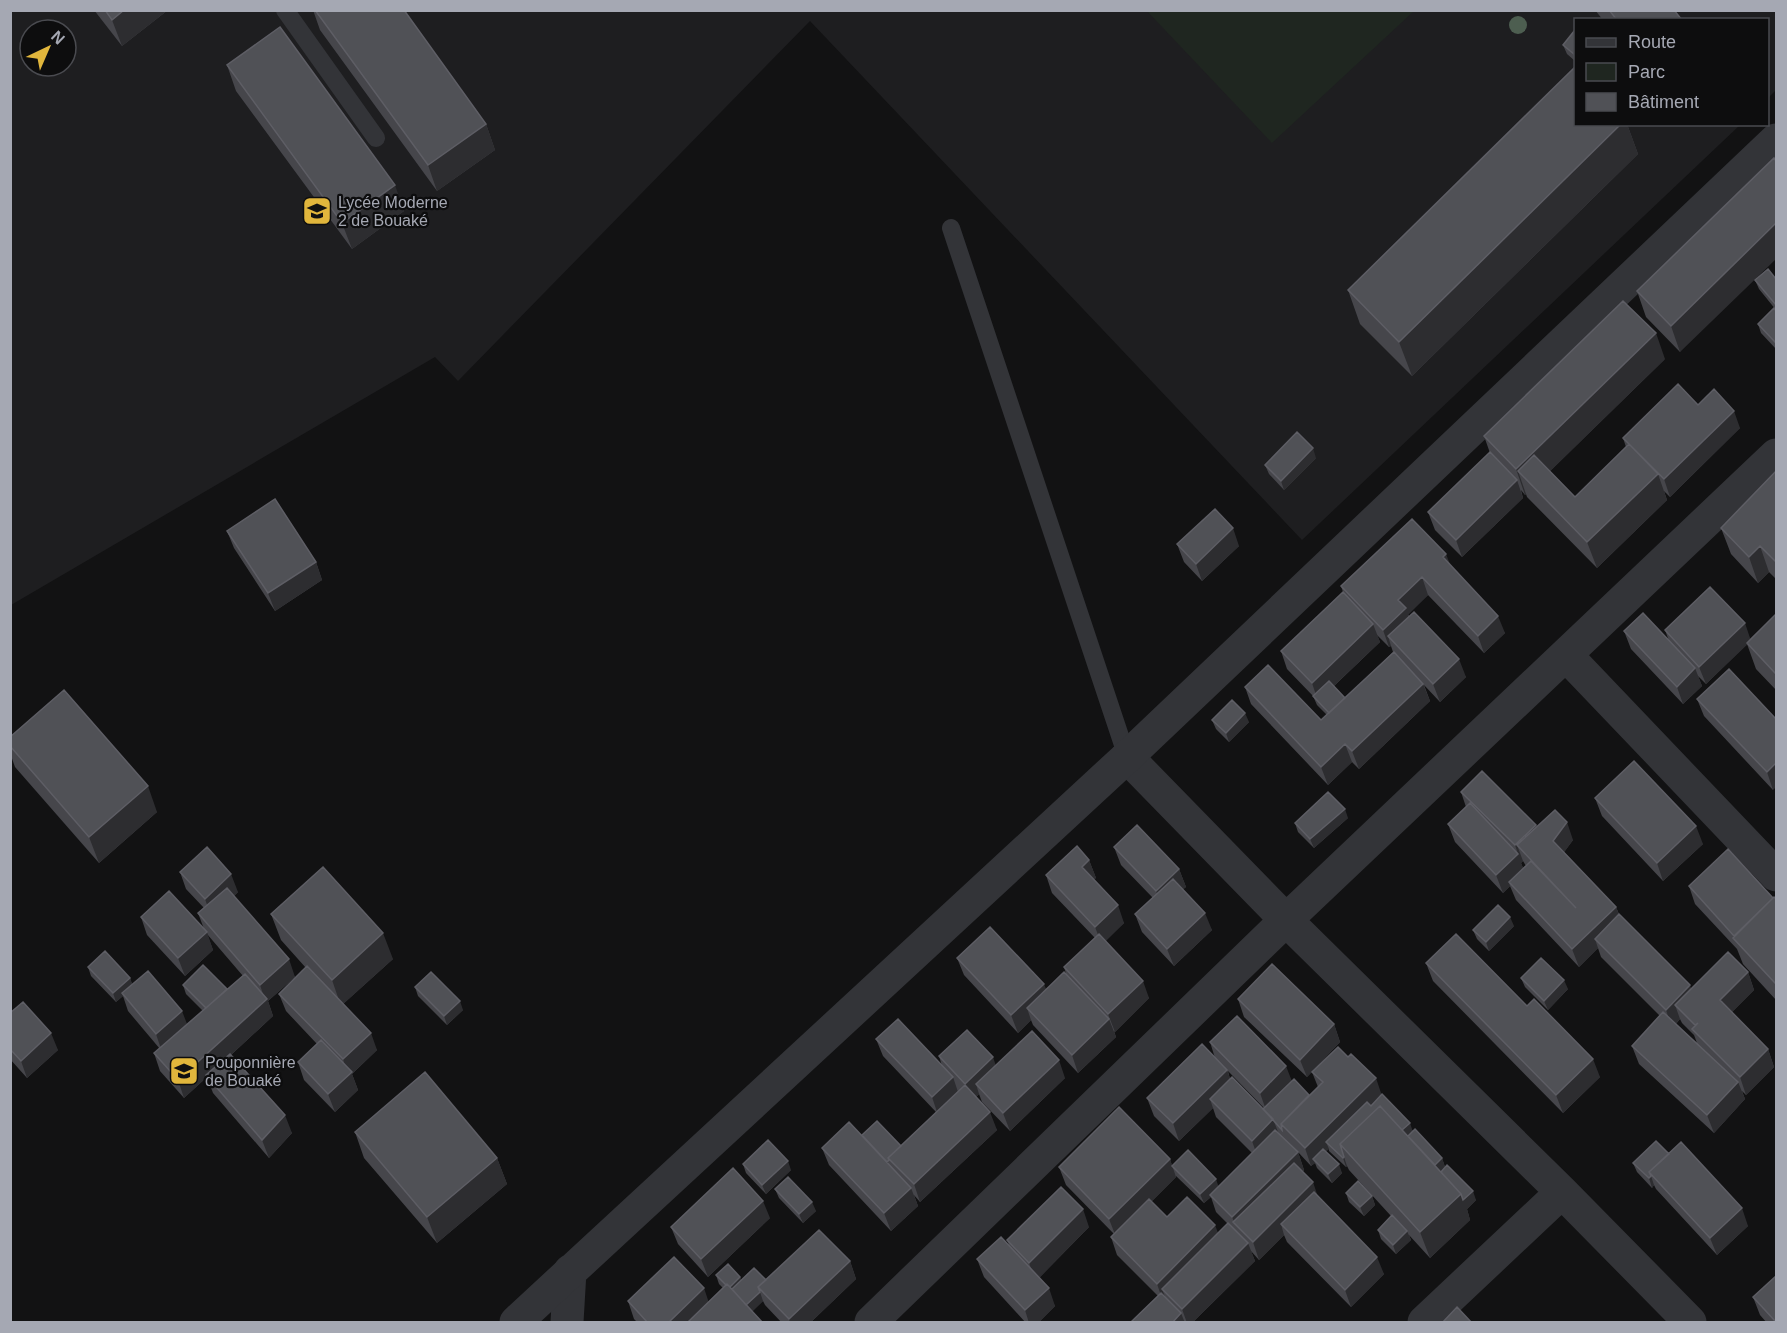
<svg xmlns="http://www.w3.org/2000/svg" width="1787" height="1333" font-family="Arial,sans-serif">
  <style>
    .built { fill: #1e1e20; fill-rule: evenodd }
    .green { fill: #1f2620 }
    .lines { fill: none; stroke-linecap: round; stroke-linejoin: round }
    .service { stroke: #333438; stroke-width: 18 }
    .minor { stroke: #333438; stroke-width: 33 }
    .tertiary { stroke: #333438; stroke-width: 33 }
    .tree { fill: #4d5e50 }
    .wall { fill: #46464b; fill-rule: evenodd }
    .shaded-wall { fill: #2d2d30 }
    .building { fill: #505156; stroke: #5e5e65; stroke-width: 1.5 }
    .labels { text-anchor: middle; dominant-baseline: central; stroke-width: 4.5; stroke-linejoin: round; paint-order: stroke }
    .poi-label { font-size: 16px; fill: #a5a8b3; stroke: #0d0d0e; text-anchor: start }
  </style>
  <rect width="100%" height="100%" fill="#121213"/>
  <path class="built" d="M1776 10V90L1768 98V20H1576V124L1740 125 1302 540 810 21 458 381 435 357 11 605 10 11ZM30 30H66V66H30Z"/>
  <path class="green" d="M1147 11H1414L1272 143Z"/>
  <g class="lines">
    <path class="service" d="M285 10 376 138
      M951 228 1127 757"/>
    <path class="minor" d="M1566 655 1776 875
      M1127 757 1286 920 1562 1192 1690 1322
      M567 1322 570 1271
      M871 1322 1286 920 1776 455
      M1424 1322 1562 1192"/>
    <path class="tertiary" d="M516 1322 1127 757 1776 140"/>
  </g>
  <circle class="tree" cx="1518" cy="25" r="9"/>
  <path class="wall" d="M94 10H168L122 46Z
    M313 10H404L486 124 495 150 437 191 320 30Z
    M1595 10H1674L1682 20H1603Z
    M1575 30V61L1567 54 1563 45Z
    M227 65 404 211 352 249 236 91Z
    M1575 124H1627L1638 154 1412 376 1360 324 1348 290Z
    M1774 158 1680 352 1646 317 1637 291Z
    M1776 279V310L1759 289 1755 280Z
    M1776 311V349L1761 333 1758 324Z
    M1665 359 1550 471 1575 497 1626 447 1623 438 1698 405 1740 428 1670 497 1664 491 1667 500 1597 568 1527 497 1526 494 1525 495 1521 490 1523 498 1462 557 1435 530 1428 512 1490 453 1484 436Z
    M1316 458 1284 490 1269 474 1265 465Z
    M1776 471V579L1769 572 1758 583 1731 554 1721 528Z
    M227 531 316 562 322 580 275 611 234 548Z
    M1177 544 1239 546 1202 581 1184 562Z
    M1450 565 1505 633 1484 653 1428 595 1408 614 1409 616 1466 677 1440 702 1424 685 1430 701 1359 769 1352 762 1328 785 1251 704 1245 687 1321 720 1327 715 1317 705 1313 696 1287 669 1281 651 1343 592 1341 586ZM1377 635 1389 647 1391 646 1393 652 1345 698 1334 686 1380 642Z
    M1776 614V690L1756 669 1747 644 1706 684 1698 676 1702 686 1683 704 1631 649 1624 631 1669 641 1665 630 1750 639Z
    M1697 699 1776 719 1773 790 1704 716Z
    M1212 720 1249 722 1229 742 1216 729Z
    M10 737 157 812 99 863 15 767 10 753Z
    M1461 792 1537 827 1573 840 1564 852 1616 907 1619 914 1691 989 1748 972 1754 990 1732 1012 1768 1049 1774 1067 1746 1095 1742 1091 1745 1099 1714 1133 1639 1064 1632 1046 1660 1016 1601 957 1598 948 1579 967 1516 900 1510 886 1503 893 1455 842 1448 824 1466 807ZM1523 861 1526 866 1523 868 1521 863ZM1680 1019 1682 1023 1694 1035 1697 1043 1676 1024Z
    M1595 798 1703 844 1663 881 1602 816Z
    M1348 818 1314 848 1298 832 1295 823Z
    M1114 847 1179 869 1186 887 1183 889 1212 930 1174 966 1142 932 1135 914 1153 898 1121 865Z
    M1089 860 1096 878 1094 879 1124 923 1105 941 1149 998 1115 1032 1114 1031 1116 1037 1078 1073 1033 1025 1031 1020 1018 1033 964 975 957 958 1046 989 1066 974 1064 967 1095 938 1052 893 1046 875Z
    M180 872 238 892 234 896 295 977 268 1001 273 1016 231 1055 292 1133 269 1158 213 1093 207 1077 184 1098 160 1071 154 1053 160 1049 128 1011 123 996 116 1002 91 976 88 967 130 978 132 984 187 1025 203 1011 186 994 183 985 227 989 243 976 207 934 213 950 185 976 147 935 141 917 204 929 198 913 204 908 186 889Z
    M1689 886 1773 898 1776 899V1000L1743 964 1737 949 1695 904Z
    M271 914 393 959 343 1004 377 1050 352 1074 358 1090 335 1112 304 1080 298 1062 317 1044 286 1011 279 994 306 968 281 940Z
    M1514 926 1489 951 1477 939 1473 930Z
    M1426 963 1600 1077 1563 1113 1433 981Z
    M1521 978 1568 989 1548 1010 1525 987Z
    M415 987 463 1010 447 1025 418 996Z
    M1238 999 1334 1024 1340 1042 1307 1077 1244 1017Z
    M10 1013 58 1050 27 1078 10 1059Z
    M876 1039 942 1066 939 1056 996 1065 1065 1078 1010 1131 982 1102 979 1094 976 1097 997 1130 920 1202 914 1195 918 1206 891 1231 829 1165 822 1148 862 1135 901 1146 936 1112 883 1056Z
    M1210 1042 1292 1081 1309 1095 1318 1087 1312 1072 1382 1095 1413 1131 1442 1158 1445 1167 1476 1200 1467 1209 1470 1220 1430 1258 1409 1235 1411 1240 1396 1254 1381 1239 1378 1230 1391 1216 1349 1170 1347 1166 1346 1167 1329 1151V1149L1326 1151 1342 1173 1332 1183 1317 1168 1315 1163 1311 1166 1298 1152 1304 1170 1303 1172 1318 1197 1384 1274 1351 1307 1287 1242 1284 1235 1259 1260 1251 1251 1255 1261 1192 1323H1130L1158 1296 1117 1255 1111 1237 1114 1234 1066 1185 1059 1167 1170 1159 1172 1166 1219 1186 1252 1153 1216 1117 1213 1108 1179 1141 1154 1116 1147 1098 1215 1058ZM1228 1071 1264 1108 1263 1109 1230 1079ZM1176 1176 1204 1203 1211 1197 1216 1212 1228 1224 1218 1233 1167 1217 1151 1202 1176 1177Z
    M355 1132 497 1158 507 1184 437 1243 364 1158Z
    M1669 1154 1748 1226 1717 1255 1656 1189 1654 1185 1652 1188 1637 1172 1633 1163Z
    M743 1164 791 1170 766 1194 746 1173Z
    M775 1189 816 1211 803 1223 779 1198Z
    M1346 1193 1372 1196 1375 1205 1364 1216 1349 1202Z
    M770 1218 708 1277 678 1244 671 1227Z
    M1089 1227 1039 1278 1055 1306 1038 1323H1026L984 1277 977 1259 1009 1245 1007 1240Z
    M850 1261 856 1279 810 1323H782L765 1305 763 1301 752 1311 763 1323H638L634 1319 628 1301 708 1302 723 1288 719 1284 716 1275 740 1277 741 1280H766Z
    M1776 1277V1323H1767L1760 1315 1753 1297Z"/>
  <path class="shaded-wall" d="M124 10H168L122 46 112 20Z
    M486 124 495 150 437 191 428 165Z
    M1621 124H1627L1638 154 1412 376 1399 342Z
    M395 185 404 211 352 249 342 223Z
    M1776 223V259L1680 352 1671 326Z
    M1656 333 1665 359 1534 487 1518 471 1526 494 1525 495 1516 469Z
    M1734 411 1740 428 1670 497 1664 479Z
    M1313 448 1316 458 1284 490 1281 481Z
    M1658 474 1667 500 1597 568 1587 542Z
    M1517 480 1523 498 1462 557 1456 540Z
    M1233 528 1239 546 1202 581 1196 564Z
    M1760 546 1769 572 1758 583 1749 557Z
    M1446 554 1453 572 1443 557Z
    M316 562 322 580 275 611 268 593Z
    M1422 577 1428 595 1408 615 1412 626 1388 636 1391 646 1389 647 1383 630 1398 600Z
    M1498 616 1505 633 1484 653 1478 636Z
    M1745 623 1751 641 1706 684 1699 667Z
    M1373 624 1380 642 1318 701 1312 683Z
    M1459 659 1466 677 1440 702 1433 684Z
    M1695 668 1702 686 1683 704 1677 687Z
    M1423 684 1430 701 1359 769 1352 751Z
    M1245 713 1249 722 1229 742 1226 733Z
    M1345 744 1352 762 1328 785 1321 767Z
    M1776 763V787L1773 790 1767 772Z
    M148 786 157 812 99 863 89 837Z
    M1345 809 1348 818 1314 848 1310 839Z
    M1567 822 1573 840 1560 858 1553 841Z
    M1536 825 1542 842 1517 845 1523 861 1521 863 1525 872 1509 882 1510 886 1503 893 1496 875 1518 854 1515 845Z
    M1696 826 1703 844 1663 881 1657 863Z
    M1089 860 1096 878 1088 884 1082 867Z
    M1179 869 1186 887 1162 909 1156 891Z
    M231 874 238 892 211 916 205 899Z
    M1118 905 1124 923 1102 945 1095 927Z
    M1616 907 1623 925 1595 939 1598 948 1579 967 1572 949Z
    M1205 913 1212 930 1174 966 1167 949Z
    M1510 917 1514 926 1489 951 1486 942Z
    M207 932 213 950 185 976 178 958Z
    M383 933 393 959 341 1006 332 980Z
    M289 959 295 977 268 1001 273 1016 208 1076 206 1075 207 1077 184 1098 178 1080 265 1000 260 985Z
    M1748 972 1754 990 1726 1018 1720 1000Z
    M130 978 133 987 122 993 123 996 116 1002 113 993Z
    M1564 980 1568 989 1548 1010 1544 1001Z
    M1143 981 1149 998 1115 1032 1108 1014Z
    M1044 984 1051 1001 1027 1008 1031 1020 1018 1033 1011 1015Z
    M1690 985 1696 1003 1675 1005 1680 1019 1672 1028 1666 1010Z
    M460 1001 463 1010 447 1025 444 1016Z
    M182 1011 189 1029 162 1052 156 1034Z
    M1109 1019 1116 1037 1078 1073 1072 1055Z
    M1334 1024 1340 1042 1307 1077 1300 1060Z
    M51 1033 58 1050 27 1078 21 1061Z
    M371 1033 377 1050 352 1074 358 1090 335 1112 328 1094 348 1075 343 1059Z
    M1768 1049 1774 1067 1746 1095 1740 1077Z
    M993 1057 999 1075 976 1084 979 1094 971 1102 965 1084Z
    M1593 1059 1600 1077 1563 1113 1556 1095Z
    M1059 1060 1065 1078 1010 1131 1003 1113Z
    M1286 1066 1293 1084 1266 1110 1260 1093Z
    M1227 1070 1233 1087 1210 1099 1213 1108 1179 1141 1173 1123Z
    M953 1077 959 1095 938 1115 932 1097Z
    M1376 1078 1382 1096 1326 1142 1329 1149 1316 1161 1313 1159 1315 1163 1311 1166 1305 1148Z
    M1738 1082 1745 1099 1714 1133 1707 1115Z
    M990 1112 997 1130 920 1202 914 1184Z
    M285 1115 292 1133 269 1158 262 1140Z
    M1273 1119 1280 1137 1258 1158 1252 1141Z
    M1410 1123 1413 1132 1402 1142 1399 1133Z
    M1298 1152 1304 1170 1243 1232 1235 1224 1232 1217Z
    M1344 1157 1347 1166 1346 1167 1343 1158Z
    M497 1158 507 1184 437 1243 427 1217Z
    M1442 1158 1445 1167 1435 1177 1431 1168Z
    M1170 1159 1176 1177 1116 1237 1109 1219Z
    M788 1161 791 1170 766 1194 762 1185Z
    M1339 1164 1342 1173 1332 1183 1328 1174Z
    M1651 1176 1654 1185 1652 1188 1649 1178Z
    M1216 1179 1219 1188 1210 1195 1211 1197 1204 1203 1200 1194Z
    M1313 1182 1319 1200 1281 1224 1284 1235 1259 1260 1253 1242Z
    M911 1188 918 1206 891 1231 884 1213Z
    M1473 1191 1476 1200 1467 1209 1470 1220 1430 1258 1420 1232 1461 1194Z
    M1372 1196 1375 1205 1364 1216 1360 1207Z
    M763 1201 770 1218 708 1277 701 1259Z
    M812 1202 816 1211 803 1223 799 1214Z
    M1742 1208 1748 1226 1717 1255 1710 1238Z
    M1083 1209 1089 1227 1036 1281 1029 1263Z
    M1215 1225 1222 1243 1162 1289 1166 1299 1163 1301 1157 1284Z
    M1407 1231 1411 1240 1396 1254 1393 1245Z
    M1248 1243 1255 1261 1192 1323H1187L1182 1309Z
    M1377 1257 1384 1274 1351 1307 1345 1290Z
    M850 1261 856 1279 810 1323H790L789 1319Z
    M740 1277 744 1286 735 1294 729 1288Z
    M704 1288 710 1306 693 1323H668Z
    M1049 1288 1055 1306 1038 1323H1029L1025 1310Z
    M760 1292 763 1301 749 1315 746 1306Z
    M1181 1313 1185 1323H1172Z"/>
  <path class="building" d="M105 10H124L112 20Z
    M315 10H404L486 124 428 165Z
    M1609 10H1674L1682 20H1617Z
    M280 27 395 185 342 223 227 65Z
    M1575 30V55L1563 45Z
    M1574 68 1575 70V124H1621L1399 342 1348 290Z
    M1774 158 1776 161V223L1671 326 1637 291Z
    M1768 269 1776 279V305L1755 280Z
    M1623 301 1656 333 1516 469 1484 436Z
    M1774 308 1776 311V343L1758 324Z
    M1678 384 1698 405 1714 389 1734 411 1664 479 1623 438Z
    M1297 432 1313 448 1281 481 1265 465Z
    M1629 444 1658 474 1587 542 1518 471 1534 455 1575 497Z
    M1490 452 1517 480 1456 540 1428 512Z
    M1776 471V562L1760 546 1749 557 1721 528Z
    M275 499 316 562 268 593 227 531Z
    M1215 509 1233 528 1196 564 1177 544Z
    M1412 519 1446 554 1443 557 1498 616 1478 636 1422 577 1398 600 1406 608 1383 630 1341 586Z
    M1710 587 1745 623 1699 667 1665 630Z
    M1343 592 1373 624 1312 683 1281 651Z
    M1414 612 1459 659 1433 684 1388 636Z
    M1643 613 1695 668 1677 687 1624 631Z
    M1776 614V674L1747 643Z
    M1394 652 1423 684 1352 751 1345 744 1321 767 1245 687 1268 665 1321 720Z
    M1729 669 1776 719V763L1767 772 1697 699Z
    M1329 681 1345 698 1329 713 1313 696Z
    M64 690 148 786 89 837 10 746V737Z
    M1232 700 1245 713 1226 733 1212 720Z
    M1634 761 1696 826 1657 863 1595 798Z
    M1482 771 1536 825 1515 845 1461 792Z
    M1328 792 1345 809 1310 839 1295 823Z
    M1470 803 1518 854 1496 875 1448 824Z
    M1555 810 1567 822 1553 841 1616 907 1572 949 1509 882 1531 861 1576 908 1517 845Z
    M1137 825 1179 869 1156 891 1114 847Z
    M1077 846 1089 860 1082 867 1118 905 1095 927 1046 875Z
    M207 847 231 874 205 899 180 872Z
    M1728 849 1773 898 1734 936 1689 886Z
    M323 867 383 933 332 980 271 914Z
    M1173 879 1205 913 1167 949 1135 914Z
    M227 888 289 959 260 985 198 913Z
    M169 891 207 932 178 958 141 917Z
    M1774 897 1776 899V984L1733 938Z
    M1498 905 1510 917 1486 942 1473 930Z
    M1619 914 1690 985 1666 1010 1595 939Z
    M990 927 1044 984 1011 1015 957 958Z
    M1099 934 1143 981 1108 1014 1064 967Z
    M1456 934 1527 1006 1534 999 1593 1059 1556 1095 1426 963Z
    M105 951 130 978 113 993 88 967Z
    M1728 952 1748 972 1720 1000 1768 1049 1740 1077 1692 1029 1698 1023 1695 1025 1675 1005Z
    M1541 958 1564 980 1544 1001 1521 978Z
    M1272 964 1334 1024 1300 1060 1238 999Z
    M203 965 227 989 206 1008 183 985Z
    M307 966 371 1033 343 1059 279 994Z
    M148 971 182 1011 156 1034 122 993Z
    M431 972 460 1001 444 1016 415 987Z
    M1064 972 1109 1019 1072 1055 1027 1008Z
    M245 974 267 999 178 1080 154 1053Z
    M23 1002 51 1033 21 1061 10 1049V1013Z
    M1663 1012 1738 1082 1707 1115 1632 1046Z
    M1237 1016 1286 1066 1260 1093 1210 1042Z
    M898 1019 953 1077 932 1097 876 1039Z
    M967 1030 993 1057 965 1084 939 1056Z
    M1032 1031 1059 1060 1003 1113 976 1084Z
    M321 1040 352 1072 328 1094 298 1062Z
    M1202 1044 1227 1070 1173 1123 1147 1098Z
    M1338 1047 1348 1057 1351 1054 1376 1078 1305 1148 1281 1124 1323 1082 1312 1072Z
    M230 1054 285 1115 262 1140 206 1075Z
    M425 1072 497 1158 427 1217 355 1132Z
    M1232 1077 1273 1119 1252 1141 1210 1099Z
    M1294 1079 1309 1095 1281 1124 1282 1130 1263 1109Z
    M965 1085 990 1112 914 1184 888 1158Z
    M1382 1094 1410 1123 1402 1130 1380 1106 1340 1144 1344 1157 1343 1158 1326 1142 1367 1102 1371 1106Z
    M1380 1106 1461 1194 1420 1232 1340 1144Z
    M1119 1107 1170 1159 1109 1219 1059 1167Z
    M877 1121 901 1146 888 1158 889 1160 887 1162 862 1135Z
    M849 1122 911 1188 884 1213 822 1148Z
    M1415 1129 1442 1158 1435 1165 1408 1136Z
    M1275 1130 1298 1152 1232 1217 1210 1195Z
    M768 1140 788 1161 762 1185 743 1164Z
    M1656 1141 1669 1154 1649 1172 1651 1176 1649 1178 1633 1163Z
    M1681 1142 1742 1208 1710 1238 1649 1172Z
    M1323 1149 1339 1164 1328 1174 1313 1159Z
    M1188 1150 1216 1179 1200 1194 1172 1166Z
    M1294 1163 1313 1182 1253 1242 1233 1222Z
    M1447 1165 1473 1191 1463 1200 1461 1194 1441 1172Z
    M733 1168 763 1201 701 1259 671 1227Z
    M788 1177 812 1202 799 1214 775 1189Z
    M1358 1181 1372 1196 1360 1207 1346 1193Z
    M1061 1187 1083 1209 1029 1263 1007 1240Z
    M1314 1192 1377 1257 1345 1290 1281 1224Z
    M1187 1197 1215 1225 1157 1284 1111 1237 1149 1199 1167 1217Z
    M1392 1215 1407 1231 1393 1245 1378 1230Z
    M1228 1223 1248 1243 1182 1309 1162 1289Z
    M819 1230 850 1261 789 1319 758 1287Z
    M1001 1237 1049 1288 1025 1310 977 1259Z
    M674 1257 704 1288 668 1323H648L628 1301Z
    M728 1264 740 1277 730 1287 727 1284 726 1285 716 1275Z
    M754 1268 766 1280 758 1287 760 1292 746 1305 732 1289Z
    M1776 1276V1322L1753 1297Z
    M727 1284 763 1323H687Z
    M1161 1293 1181 1313 1172 1323H1130Z
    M1457 1307 1472 1323H1442Z"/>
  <defs>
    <g id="school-square" transform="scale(1.5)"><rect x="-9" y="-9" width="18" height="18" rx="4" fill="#e1b63c" stroke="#0d0d0e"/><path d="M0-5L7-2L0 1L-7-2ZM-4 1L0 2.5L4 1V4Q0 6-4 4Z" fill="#111"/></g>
  </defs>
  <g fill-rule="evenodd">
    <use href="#school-square" x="317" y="211"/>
    <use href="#school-square" x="184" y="1071"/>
  </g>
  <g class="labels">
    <g class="poi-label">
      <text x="338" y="202">Lycée Moderne<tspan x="338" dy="18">2 de Bouaké</tspan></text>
      <text x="205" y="1062">Pouponnière<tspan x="205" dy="18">de Bouaké</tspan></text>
    </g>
  </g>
  <rect width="1787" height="1333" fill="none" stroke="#a5a8b3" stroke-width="24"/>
  <rect x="1574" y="18" width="195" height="108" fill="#0d0d0e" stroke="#4a4b50" stroke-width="1.5"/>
  <rect x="1586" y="38" width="30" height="9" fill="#333438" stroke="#4a4b50" stroke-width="1.5"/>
  <text x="1628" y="48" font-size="18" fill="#a5a8b3">Route</text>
  <rect x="1586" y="63" width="30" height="18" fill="#1f2620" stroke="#4a4b50" stroke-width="1.5"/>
  <text x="1628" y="78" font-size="18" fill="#a5a8b3">Parc</text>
  <rect x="1586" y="93" width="30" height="18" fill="#505156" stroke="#4a4b50" stroke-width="1.5"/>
  <text x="1628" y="108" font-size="18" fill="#a5a8b3">Bâtiment</text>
  <g transform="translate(48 48) rotate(44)"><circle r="28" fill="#0d0d0e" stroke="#4a4b50" stroke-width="1.5"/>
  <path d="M0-4.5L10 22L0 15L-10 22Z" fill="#e1b63c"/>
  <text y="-9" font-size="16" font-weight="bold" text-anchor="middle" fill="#a5a8b3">N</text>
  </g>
</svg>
